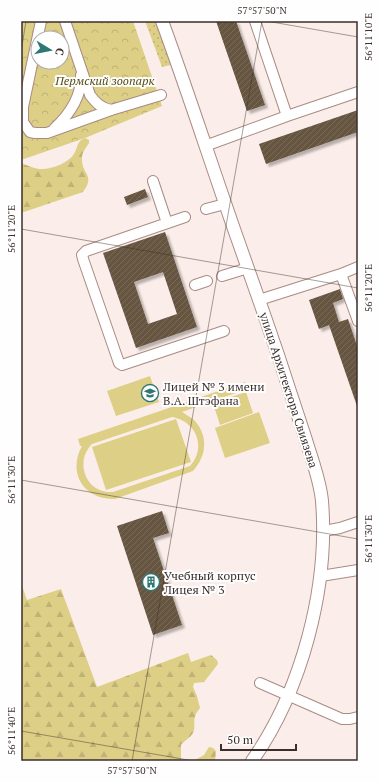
<svg xmlns="http://www.w3.org/2000/svg" width="379" height="782" font-family="'PT Serif',serif">
  <style>
    .grass { fill: url(#grass-dots) }
    .forest { fill: url(#forest-firs) }
    .park { fill: url(#park-crowns); fill-rule: evenodd }
    .pitch { fill: #ddcf86; fill-rule: evenodd }
    .building { fill: url(#building-hatch); fill-rule: evenodd; filter: url(#shadow) }
    .lines { fill: none; stroke-linecap: round; stroke-linejoin: round }
    .minor-casing { stroke: #a98b83; stroke-width: 12 }
    .major-casing { stroke: #a98b83; stroke-width: 14 }
    .minor { stroke: #fff; stroke-width: 10 }
    .major { stroke: #fff; stroke-width: 12 }
    .ticks { fill: none; stroke: #3b2f2b; stroke-width: 1; stroke-opacity: 0.45 }
    .labels { text-anchor: middle; dominant-baseline: central; stroke-width: 4; stroke-linejoin: round; paint-order: stroke }
    .park-label { font-size: 12px; font-style: italic; fill: #564c12; stroke: #fefefe }
    .poi-label { font-size: 12px; fill: #3b2f2b; stroke: #fefefe; text-anchor: start }
    .street-label { font-size: 12px; fill: #3b2f2b; stroke: #fefefe }
    .neatline { fill: none; stroke: #3b2f2b; stroke-width: 1.5 }
    .ticks-label { font-size: 10px; text-anchor: middle; fill: #3b2f2b }
  </style>
  <defs>
    <pattern id="grass-dots" width="8" height="8" patternUnits="userSpaceOnUse"><rect width="8" height="8" fill="#ddcf86"/><path d="M2 2h.1M6 6h.1" fill="none" stroke="#bfb274" stroke-width="1.8" stroke-linecap="round"/></pattern>
    <pattern id="forest-firs" width="22" height="20" patternUnits="userSpaceOnUse"><rect width="22" height="20" fill="#ddcf86"/><path d="M5 1l3.5 6h-7zM16 11l3.5 6h-7z" fill="#bfb274"/></pattern>
    <pattern id="park-crowns" width="20" height="18" patternUnits="userSpaceOnUse"><rect width="20" height="18" fill="#ddcf86"/><path d="M2 6a3 3 0 1 1 6 0M12 15a3 3 0 1 1 6 0" fill="none" stroke="#bfb274"/></pattern>
    <pattern id="building-hatch" width="6" height="6" patternUnits="userSpaceOnUse"><rect width="6" height="6" fill="#665440"/><path d="M-1 1l2-2M0 6l6-6M5 7l2-2" fill="none" stroke="#796a59"/></pattern>
    <filter id="shadow"><feDropShadow dx="3" dy="3" stdDeviation="1" flood-color="#0004"/></filter>
  </defs>
  <rect width="100%" height="100%" fill="#fbeeea"/>
  <path class="grass" d="M145 21H160L175 64 162 67Z"/>
  <path class="forest" d="M85 138 89 140V143C86 148 82 152 82 158 81 175 96 174 83 192L21 213V163C27 165 33 168 39 169 50 170 70 163 75 152 78 146 77 141 85 138Z
    M21 583 27 600 61 589 97 687 188 653 191 662 211 655 217 660 218 664 204 682 194 683 193 687 197 696 200 708C198 711 195 714 195 717 193 723 196 727 193 733 190 738 184 741 181 745V758L182 761H21Z
    M209 747 213 748 216 751 215 761H193L204 755Z"/>
  <path class="park" d="M21 21H133L162 106 85 138 21 160ZM38 38H62V62H38Z"/>
  <path class="pitch" d="M150 376 159 402 116 416 107 391Z
    M245 382 247 389 182 412C186 415 191 417 195 421 209 437 206 457 193 471L115 499C84 500 67 473 82 446H80L78 439ZM172 417C196 421 207 447 190 466L113 492C86 494 74 462 92 444Z
    M246 392 253 413 220 425 213 403Z
    M259 412 270 443 225 458 215 428Z
    M176 419 191 462 106 490 92 447Z"/>
  <path class="building" d="M216 21H236L265 105 247 111Z
    M358 110V132L266 164 259 144Z
    M145 189 148 197 127 205 124 197Z
    M165 232 197 327 136 348 103 253ZM163 272 177 314 148 324 134 282Z
    M340 289 343 299 333 303 339 322 348 319 358 349V406H357L329 325 319 329 309 300Z
    M162 511 169 533 153 538 182 625 153 635 117 526Z"/>
  <g class="lines">
    <g class="minor-casing">
      <path id="minor" d="M41 21 23 107V122L30 132 35 133H47L111 110 161 95
        M65 21 90 95C96 103 101 108 111 110
        M255 21 287 116
        M54 129C70 114 82 97 81 75
        M205 146 287 116 358 92
        M153 181 167 223
        M206 209 225 204
        M185 217 86 251 82 255 83 259 118 360 119 363 122 365 224 331
        M341 274 358 267
        M222 276 248 268
        M195 285 207 281
        M259 300 341 274 358 321
        M324 531 340 528 358 522
        M321 576 358 570
        M260 683 342 719H350L358 717"/>
    </g>
    <g class="major-casing">
      <path id="major" d="M162 21C184 81 204 142 225 203 242 253 261 304 278 355 287 383 297 412 306 440 312 460 320 480 322 501 329 587 302 690 252 761"/>
    </g>
    <use href="#minor" class="minor"/>
    <use href="#major" class="major"/>
  </g>
  <path class="ticks" d="M266 21 358 37M21 52 26 21M21 229 358 288M21 480 358 539M21 731 194 761M132 761 262 21"/>
  <defs>
    <g id="school-ring" transform="scale(0.9)"><circle r="9.5" fill="#fefefe" stroke="#2e7775" stroke-width="1.5"/><path d="M0-5L7-2L0 1L-7-2ZM-4 1L0 2.5L4 1V4Q0 6-4 4Z" fill="#2e7775"/></g>
    <g id="building-ring" transform="scale(0.9)"><circle r="9.5" fill="#fefefe" stroke="#2e7775" stroke-width="1.5"/><path d="M-4-6H4V6H1V3H-1V6H-4ZM-2.5-4.3h1.7v1.8h-1.7ZM.8-4.3h1.7v1.8H.8ZM-2.5-1h1.7V.8h-1.7ZM.8-1h1.7V.8H.8Z" fill="#2e7775"/></g>
  </defs>
  <g fill-rule="evenodd">
    <use href="#school-ring" x="150" y="393"/>
    <use href="#building-ring" x="151" y="582"/>
  </g>
  <g class="labels">
    <g class="park-label">
      <text x="105" y="80">Пермский зоопарк</text>
    </g>
    <g class="poi-label">
      <text x="163" y="386">Лицей № 3 имени<tspan x="163" dy="14">В.А. Штэфана</tspan></text>
      <text x="164" y="575">Учебный корпус<tspan x="164" dy="14">Лицея № 3</tspan></text>
    </g>
    <g class="street-label">
      <text transform="translate(289 390) rotate(72)">улица Архитектора Свиязева</text>
    </g>
  </g>
  <rect width="379" height="782" fill="none" stroke="#fefefe" stroke-width="44"/>
  <g transform="translate(50 50) rotate(100)"><circle r="19" fill="#fefefe" stroke="#b0abaa"/>
  <path d="M0-3L7 15L0 10L-7 15Z" fill="#2e7775"/>
  <text y="-6" font-size="11" font-weight="bold" text-anchor="middle" fill="#3b2f2b">С</text>
  </g>
  <path d="M221 744v6h75v-6" fill="none" stroke="#3b2f2b" stroke-width="2"/>
  <text x="227" y="744" font-size="12" fill="#3b2f2b" stroke="#fefefe" stroke-width="3" paint-order="stroke">50 m</text>
  <rect x="22" y="22" width="335" height="738" class="neatline"/>
  <g class="ticks-label">
    <text x="262" y="14">57°57'50"N</text>
    <text transform="translate(368 37) rotate(-90)" y="4">56°11'10"E</text>
    <text transform="translate(11 229) rotate(-90)" y="4">56°11'20"E</text>
    <text transform="translate(368 288) rotate(-90)" y="4">56°11'20"E</text>
    <text transform="translate(11 480) rotate(-90)" y="4">56°11'30"E</text>
    <text transform="translate(368 539) rotate(-90)" y="4">56°11'30"E</text>
    <text transform="translate(11 731) rotate(-90)" y="4">56°11'40"E</text>
    <text x="132" y="774">57°57'50"N</text>
  </g>
</svg>
